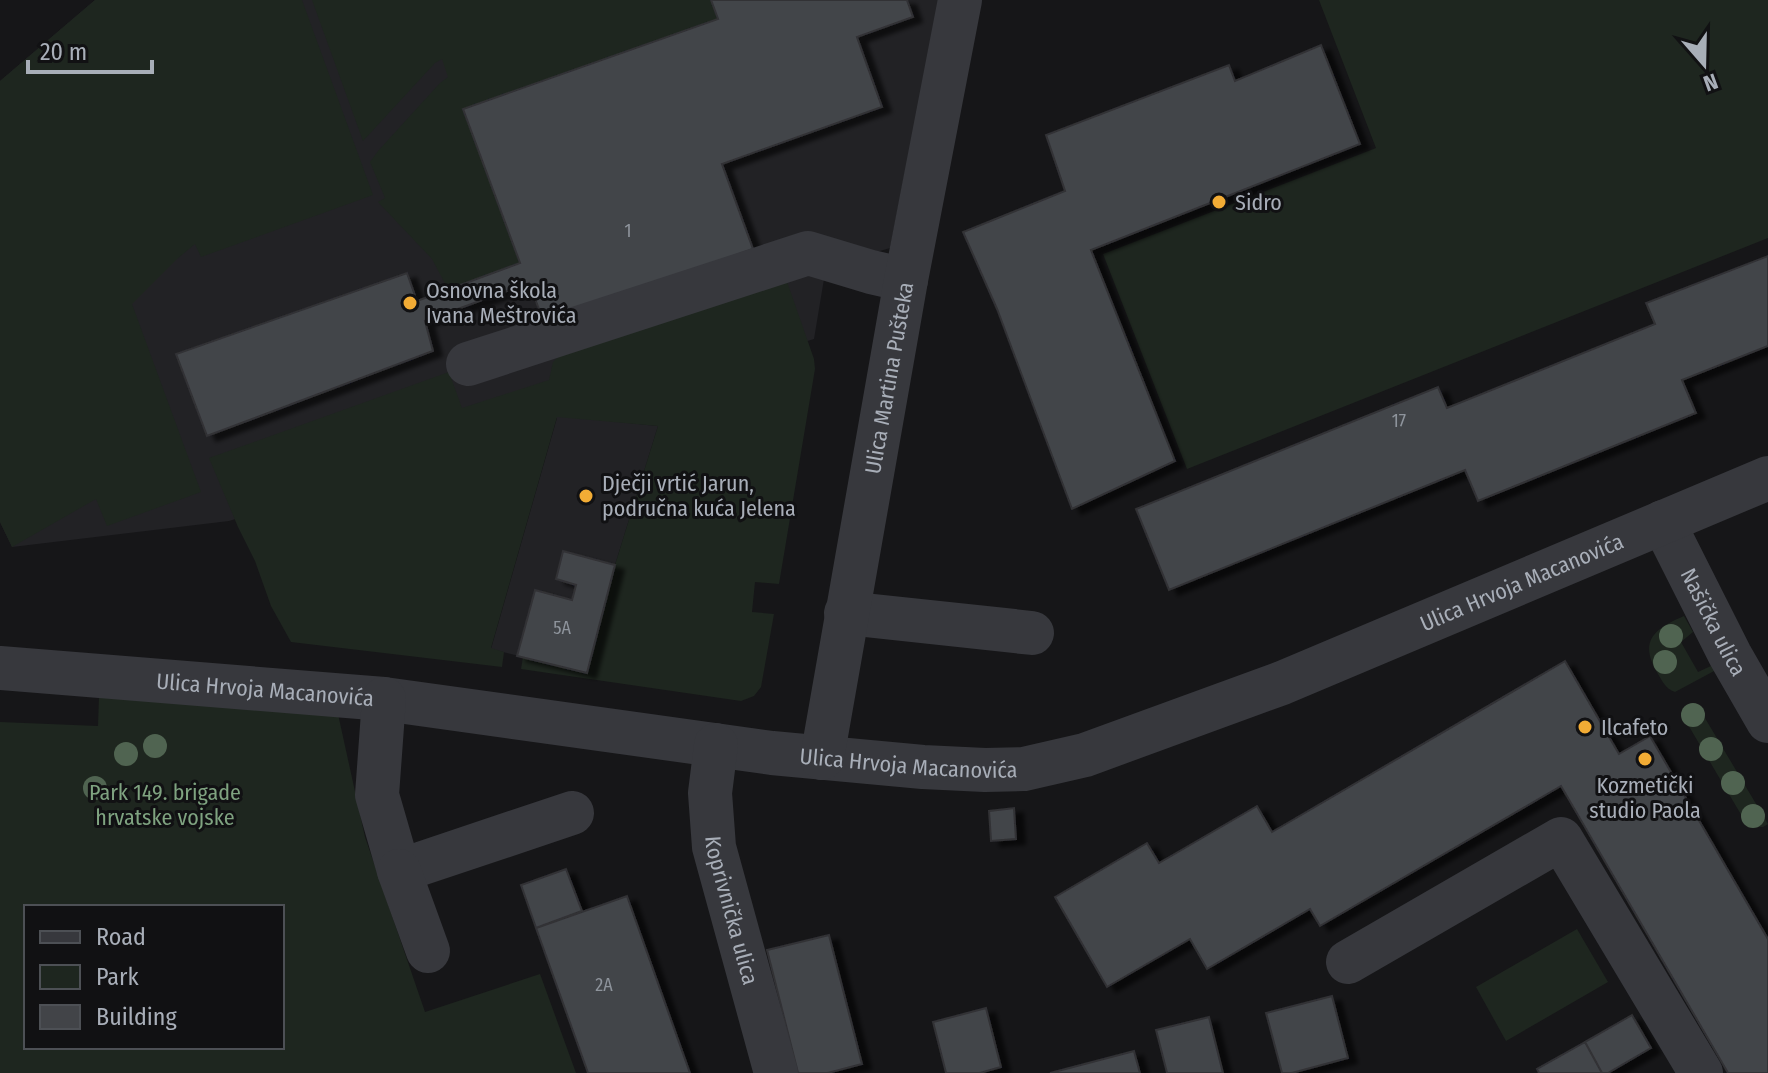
<svg xmlns="http://www.w3.org/2000/svg" width="1768" height="1073" font-family="'Fira Sans Condensed',sans-serif">
  <style>
    .built { fill: #222225 }
    .green { fill: #1e261f; fill-rule: evenodd }
    .building { fill: #424448; stroke: #303034; stroke-width: 2; filter: url(#shadow) }
    .lines { fill: none; stroke-linecap: round; stroke-linejoin: round }
    .minor { stroke: #37383d; stroke-width: 44 }
    .tree { fill: #506451 }
    .poi-dot { fill: #f2ac35; stroke: #111113; stroke-width: 3 }
    .labels { text-anchor: middle; dominant-baseline: central; stroke-width: 6; stroke-linejoin: round; paint-order: stroke }
    .number-label { font-size: 18px; fill: #8e949c }
    .poi-label { font-size: 22px; fill: #a8aeb8; stroke: #111113; text-anchor: start }
    .street-label { font-size: 22px; fill: #a8aeb8; stroke: #111113 }
    .park-label { font-size: 22px; fill: #7fa380; stroke: #111113 }
  </style>
  <defs>
    <filter id="shadow"><feDropShadow dx="9" dy="5" stdDeviation="2" flood-color="#0009"/></filter>
  </defs>
  <rect width="100%" height="100%" fill="#161618"/>
  <path class="built" d="M95 0H939L890 248 826 267 814 339 560 416 658 426 615 565 587 673 491 649 557 418 229 521 12 547 0 522V81Z"/>
  <path class="green" d="M95 0H302L373 195 201 257 195 244 177 259 132 304 201 492 107 526 96 499 12 547 0 522V81Z
    M312 0H711L718 19 463 109 520 263 448 289 432 259 378 202 385 198 370 162 378 151 440 83 448 77 442 59 435 63 363 141Z
    M1319 0H1768V238L1187 469 1103 254 1376 148Z
    M785 276 814 359 815 369 779 584 755 582 752 612 774 614 761 687 754 696 741 701 521 669 523 657 587 673 615 565 658 426 557 417 491 648 504 652 502 667 291 642 271 606 255 561 238 527 209 458 449 372 462 408 549 380 553 362 559 356Z
    M1684 616 1693 632 1681 642 1698 672 1713 665 1716 670 1675 692C1665 688 1663 682 1658 674 1638 641 1654 629 1684 616Z
    M99 696 338 714 365 837 425 1012 540 974 576 1073H0V722L98 726ZM26 907H282V1047H26Z
    M1696 703 1768 824 1763 827H1752L1746 823 1687 723 1686 712 1689 707Z
    M1577 929 1608 982 1506 1041 1476 987Z"/>
  <path class="building" d="M711 0H907L913 17 857 37 882 107 722 164 753 249 545 325 529 283 425 321 433 351 207 436 176 354 407 273 417 301 520 263 463 109 718 19Z
    M1321 45 1360 144 1091 250 1175 461 1072 509 997 309 963 232 1065 191 1046 135 1229 65 1235 81Z
    M1768 256V346L1682 380 1696 413 1478 501 1465 470 1169 590 1136 509 1438 387 1447 408 1655 324 1646 303Z
    M563 551 615 565 587 673 517 656 535 590 572 600 576 585 556 579Z
    M1565 661 1619 754 1650 736 1768 939V1073H1728L1561 786 1320 926 1310 909 1207 969 1190 939 1107 987 1055 897 1147 843 1159 863 1257 806 1272 832Z
    M1014 808 1016 839 991 841 989 811Z
    M566 869 582 911 536 928 521 885Z
    M627 896 690 1073H588L536 928Z
    M829 935 862 1064 828 1073H798L767 950Z
    M1332 996 1348 1058 1292 1073H1282L1266 1013Z
    M986 1008 1001 1067 980 1073H946L933 1022Z
    M1632 1015 1651 1048 1608 1073H1602L1585 1042Z
    M1209 1017 1223 1073H1167L1156 1030Z
    M1585 1042 1602 1073H1539L1537 1069Z
    M1134 1051 1140 1073H1050Z"/>
  <g class="lines">
    <g class="minor">
      <path d="M468 364 808 253 871 272 906 280"/>
      <path id="s1" d="M1663 522 1730 655 1768 721"/>
      <path d="M846 613 1032 633"/>
      <path id="s2" d="M0 668 384 699 772 753 923 767 985 770 1024 769 1085 755 1282 683 1768 478"/>
      <path d="M384 699 377 795 399 871 572 813"/>
      <path id="s3" d="M716 745 710 793 714 847 776 1073"/>
      <path id="s4" d="M822 758 906 280 960 0"/>
      <path d="M399 871 428 951"/>
      <path d="M1348 962 1561 839 1701 1073"/>
    </g>
  </g>
  <g class="tree">
    <circle cx="1671" cy="636" r="12"/>
    <circle cx="1665" cy="662" r="12"/>
    <circle cx="1693" cy="715" r="12"/>
    <circle cx="155" cy="746" r="12"/>
    <circle cx="1711" cy="749" r="12"/>
    <circle cx="126" cy="754" r="12"/>
    <circle cx="1733" cy="783" r="12"/>
    <circle cx="95" cy="788" r="12"/>
    <circle cx="1753" cy="816" r="12"/>
  </g>
  <g class="poi-dot">
    <circle cx="1219" cy="202" r="8"/>
    <circle cx="410" cy="303" r="8"/>
    <circle cx="586" cy="496" r="8"/>
    <circle cx="1585" cy="727" r="8"/>
    <circle cx="1645" cy="759" r="8"/>
  </g>
  <g class="labels">
    <g class="number-label">
      <text x="628" y="231">1</text>
      <text x="1399" y="421">17</text>
      <text x="562" y="628">5A</text>
      <text x="604" y="985">2A</text>
    </g>
    <g class="poi-label">
      <text x="1235" y="202">Sidro</text>
      <text x="426" y="290">Osnovna škola<tspan x="426" dy="25">Ivana Meštrovića</tspan></text>
      <text x="602" y="483">Dječji vrtić Jarun,<tspan x="602" dy="25">područna kuća Jelena</tspan></text>
      <text x="1601" y="727">Ilcafeto</text>
      <text x="1645" y="785" text-anchor="middle">Kozmetički<tspan x="1645" dy="25">studio Paola</tspan></text>
    </g>
    <g class="street-label">
      <text stroke="none"><textPath href="#s4" startOffset="386">Ulica Martina Pušteka</textPath></text>
      <text stroke="none"><textPath href="#s2" startOffset="1562">Ulica Hrvoja Macanovića</textPath></text>
      <text stroke="none"><textPath href="#s1" startOffset="112">Našička ulica</textPath></text>
      <text stroke="none"><textPath href="#s2" startOffset="266">Ulica Hrvoja Macanovića</textPath></text>
      <text stroke="none"><textPath href="#s2" startOffset="914">Ulica Hrvoja Macanovića</textPath></text>
      <text stroke="none"><textPath href="#s3" startOffset="168">Koprivnička ulica</textPath></text>
    </g>
    <g class="park-label">
      <text x="165" y="792">Park 149. brigade<tspan x="165" dy="25">hrvatske vojske</tspan></text>
    </g>
  </g>
  <rect x="24" y="905" width="260" height="144" fill="#111113" stroke="#4d5055" stroke-width="2"/>
  <rect x="40" y="931" width="40" height="12" fill="#37383d" stroke="#4d5055" stroke-width="2"/>
  <text x="96" y="945" font-size="24" fill="#a8aeb8">Road</text>
  <rect x="40" y="965" width="40" height="24" fill="#1e261f" stroke="#4d5055" stroke-width="2"/>
  <text x="96" y="985" font-size="24" fill="#a8aeb8">Park</text>
  <rect x="40" y="1005" width="40" height="24" fill="#424448" stroke="#4d5055" stroke-width="2"/>
  <text x="96" y="1025" font-size="24" fill="#a8aeb8">Building</text>
  <g transform="translate(1704 64) rotate(160)" stroke="#111113" stroke-width="6" paint-order="stroke">
  <path d="M0-6L14 30L0 20L-14 30Z" fill="#a8aeb8"/>
  <text y="-12" font-size="22" font-weight="bold" text-anchor="middle" fill="#a8aeb8">N</text>
  </g>
  <path d="M28 60v12h124v-12" fill="none" stroke="#a8aeb8" stroke-width="4"/>
  <text x="40" y="60" font-size="24" fill="#a8aeb8" stroke="#111113" stroke-width="6" paint-order="stroke">20 m</text>
</svg>
